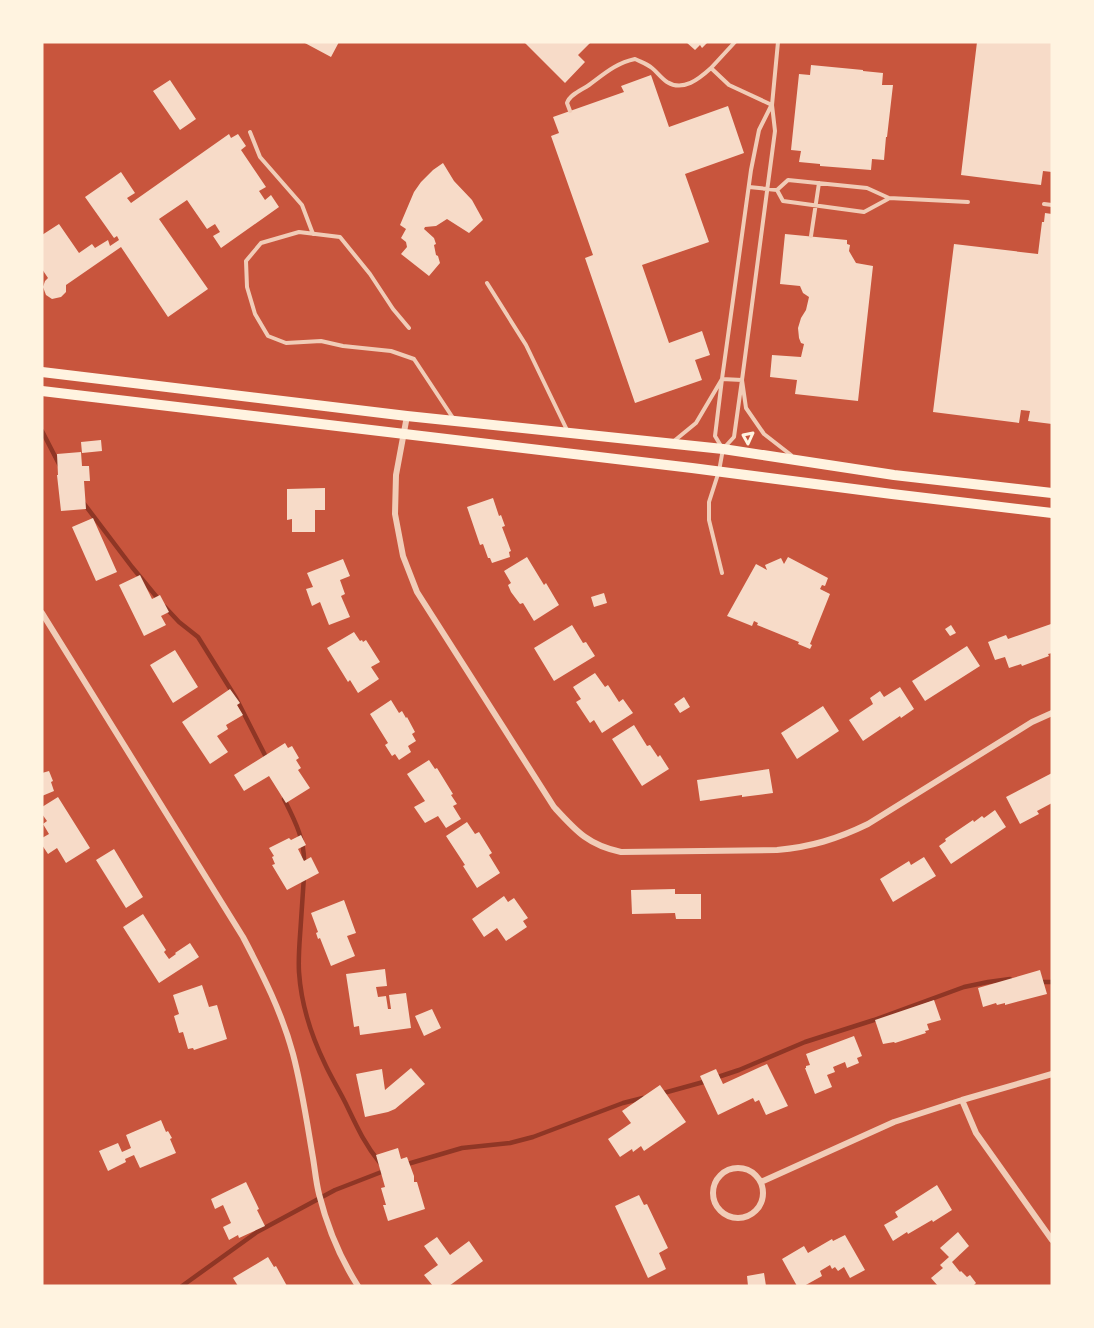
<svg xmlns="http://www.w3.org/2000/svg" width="1094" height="1328" font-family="Arial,sans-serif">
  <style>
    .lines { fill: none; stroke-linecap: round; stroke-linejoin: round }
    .stream { stroke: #8f3625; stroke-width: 4.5 }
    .building { fill: #f7dbc8 }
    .path { stroke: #fff3e0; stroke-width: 3 }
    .service { stroke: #f1ccb7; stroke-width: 4 }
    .minor { stroke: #f1ccb7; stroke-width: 6 }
    .primary { stroke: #fff3e0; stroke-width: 10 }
  </style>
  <rect width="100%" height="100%" fill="#c8553d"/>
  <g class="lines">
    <path class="stream" d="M42 431 60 466
      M82 501 132 567 160 601
      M165 607 179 622 198 637 236 698 268 761
      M284 799C295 821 305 840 304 864
      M304 876C303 891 302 906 301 921 300 938 298 955 299 972 301 1003 311 1035 325 1064 331 1077 339 1090 346 1104 357 1127 364 1143 380 1163
      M1040 982H1052
      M715 1078 739 1070 805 1042 874 1020 964 987 988 982 1010 979
      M660 1094 707 1081
      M404 1165 462 1148 510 1143 533 1137 623 1103 643 1098
      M182 1286 257 1232 335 1190 384 1171"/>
  </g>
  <path class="building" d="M303 42H339L331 57Z
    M524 42H591L578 55 585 62 565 83Z
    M686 42H708L702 48 700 45 695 50Z
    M977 42H1052V172L1043 171 1041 185 961 175Z
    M811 65 863 70V71L883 73 882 85H893L887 137H886L884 160 872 159 871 170 820 166V164L799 162 801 151 791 150 799 74 810 75Z
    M651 75 669 127 728 106 744 153 685 174 709 242 642 265 669 343 702 331 710 355 695 360 702 380 635 403 585 258 593 255 551 136 559 133 553 117 624 92 621 86Z
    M170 80 196 119 180 130 153 91Z
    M229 134 231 138 238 134 246 146 241 150 266 187 259 191 265 200 271 195 279 207 221 248 213 236 220 232 215 224 207 229 187 200 159 219 208 289 168 317 121 247 66 285V292L61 297 52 299 46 295 43 287 45 281 48 278 42 269V235L59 224 79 253 92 244 95 248 108 240 110 246 119 240 117 236 114 238 85 197 121 172 135 193 127 198 131 203Z
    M443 163 454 181 472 200 483 220 469 233 447 219 436 226 425 227 424 229 434 238 436 244 434 245 436 255 438 256 440 263 429 276 401 254 407 247 406 242 401 238 406 229 400 225 414 192 421 182 433 170Z
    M1045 213 1052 214V424L1028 421 1030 411 1021 410 1019 423 933 412 954 244 1038 254 1042 222H1044Z
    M785 234 847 240V244L850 245 849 251 856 263 873 266 858 401 795 394 797 380 770 377 772 355 801 357 804 344 801 343 799 338 798 328 801 318 806 310 809 297 803 293 800 286 780 284Z
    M101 440 102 451 82 453 81 442Z
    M81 452 82 466H89L90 481H84L86 509 61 511 57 475H58L57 454Z
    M325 488V510H315V532H292V519L287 520V489Z
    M493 498 499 516 501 515 505 526 502 527 511 551 509 552 510 557 492 563 490 558H488L483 544 480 545 467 507Z
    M93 518 117 572 96 581 72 527Z
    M527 557 544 585 546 583 559 605 534 621 523 603 520 604 511 592 508 585 511 583 504 571Z
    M788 557 828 578 825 586 822 585 820 589 830 594 810 644 812 645 810 649 798 644 799 642 757 625 758 623 754 621 752 626 727 616 756 564 767 570 765 565 781 558 784 564Z
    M343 559 350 576 340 580 345 594 341 596 350 617 329 625 320 602 312 606 306 589 313 587 307 573Z
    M140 575 152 599 160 595 169 612 161 616 166 625 144 636 119 585Z
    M604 593 607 603 594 607 591 597Z
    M1051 624 1052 653 1048 654 1049 656 1022 666 1021 664 1009 668 1005 657 995 660 988 642 1006 635 1008 639Z
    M572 625 583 643 586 642 595 656 554 681 534 648Z
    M951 625 956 633 950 636 945 629Z
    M354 632 360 641 362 640 363 642 366 640 380 662 371 667 379 679 358 693 350 680 348 682 327 648Z
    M967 646 980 666 925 701 912 681Z
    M175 650 198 687 173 703 150 665Z
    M595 673 605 687 608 685 619 702 623 699 633 713 602 733 594 720 590 723 576 702 581 699 573 687Z
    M900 687 914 709 901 718 900 716 863 741 849 720 873 704 870 698 880 691 884 697Z
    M230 689 240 703 237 705 243 715 226 725 228 729 217 736 228 752 210 764 182 722Z
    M684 697 690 707 680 713 674 704Z
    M391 700 399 713 402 711 406 718 407 717 415 732 412 734 416 741 408 746 411 752 399 760 395 754 392 756 385 745 388 743 370 714Z
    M823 706 839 731 797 759 781 733Z
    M634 725 647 746 650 745 658 757 660 755 669 769 642 786 612 739Z
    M285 743 288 748 292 746 299 758 296 760 301 768 298 770 310 788 286 803 269 776 244 791 234 775Z
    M429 760 435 769 437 768 453 794 451 795 457 804 453 806 461 819 446 828 438 816 425 823 414 807 425 801 407 774Z
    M769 769 773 793 742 797V795L700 801 697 780Z
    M49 771 53 781 51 782 54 791 42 796V773Z
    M1052 773V803L1037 811 1039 814 1020 824 1006 797Z
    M58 797 90 848 66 863 57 848 48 854 42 845V838L49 834 43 824 47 821 42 814V807Z
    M995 810 1006 827 951 864 939 846 946 841 945 839 973 820 974 822 982 816 984 818Z
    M467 822 475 834 479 832 492 853 489 855 500 873 477 888 463 866 465 865 446 836Z
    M301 835 306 845 298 849 304 861 311 857 319 873 287 890 272 865 275 864 272 857 274 856 269 848 289 838 291 840Z
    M114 849 143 897 126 908 96 860Z
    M924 857 936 876 893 902 880 879 909 861 911 865Z
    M675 889V894H701V919H676L675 913 632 914 631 890Z
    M504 896 508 902 514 898 528 918 523 921 527 927 506 941 497 928 484 937 472 919Z
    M344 900 356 933 347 936 355 956 331 966 320 938 318 939 316 933 318 932 311 913Z
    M143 914 166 950 164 952 169 959 176 954 175 953 190 943 199 957 159 983 123 927Z
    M385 969 387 986 376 987 378 997 386 996 388 1009H391L389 995 406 993 411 1028 360 1035 359 1026 354 1027 346 974Z
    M1040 970 1047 994 1005 1005V1003L997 1005 996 1003 983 1007 978 988Z
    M202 985 209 1007 217 1005 227 1039 194 1050 193 1048 188 1049 183 1032 179 1033 174 1016 179 1014 173 995Z
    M934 1000 941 1020 927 1024 929 1030 925 1031 926 1033 895 1043 894 1042 883 1044 875 1020Z
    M432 1009 441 1028 424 1036 415 1016Z
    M854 1036 862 1056 857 1058 859 1063 847 1068 845 1062 833 1067 835 1072 827 1075 832 1087 815 1094 805 1068H806V1066L810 1065 806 1054Z
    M767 1064 788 1106 766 1115 759 1100 755 1102 753 1098 718 1115 700 1076 716 1069 723 1084Z
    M411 1068 425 1084 395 1109 388 1112 365 1117 356 1074 382 1069 385 1090Z
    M660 1085 686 1122 644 1151 641 1146 633 1152 632 1149 620 1157 608 1139 631 1123 622 1111Z
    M161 1120 166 1132 168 1131 172 1138 170 1139 176 1153 140 1168 134 1155 125 1159 126 1162 108 1171 99 1151 118 1143 122 1152 131 1148 126 1135Z
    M398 1148 401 1159 407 1157 414 1176V1182H417L425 1209 388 1221 383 1205H386L381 1188 385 1187 376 1155Z
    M246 1182 259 1209 257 1210 265 1226 239 1238 238 1235 229 1240 223 1227 231 1223 223 1205 215 1209 211 1199Z
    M937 1185 952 1210 933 1222 932 1220 908 1234 907 1232 893 1241 884 1225 898 1217 895 1212Z
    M639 1195 644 1205 647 1204 668 1248 659 1253 666 1269 648 1278 615 1206Z
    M958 1232 969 1246 952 1262 960 1272 961 1271 967 1277 970 1275 976 1283 974 1285 975 1286H938L931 1278 943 1268 940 1265 949 1257 940 1248Z
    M845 1235 865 1270 850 1278 844 1267 838 1271 835 1267 832 1269 830 1265 820 1271 822 1276 804 1286H797L782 1259 804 1246 808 1253 832 1239 833 1241Z
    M437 1237 450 1255 469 1241 483 1261 449 1286H433L424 1275 438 1265 424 1246Z
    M268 1257 274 1267 276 1266 287 1286H238L233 1278Z
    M764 1273 766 1286H748L747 1276Z"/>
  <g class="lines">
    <path class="path" d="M753 433 748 444 743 435Z"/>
    <path class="service" d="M778 42 772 105 775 131 742 380 746 408 764 434 791 455
      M711 68 735 42
      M570 111 567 103C570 94 582 90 589 85 604 74 616 63 635 59 641 62 647 64 652 68 657 72 661 78 667 82 683 92 699 79 711 68L729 85 772 105
      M250 132 260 157 302 205 313 234
      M749 187 777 190
      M777 190 788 180 867 188 889 198 968 202
      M777 190 783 201 864 212 888 199
      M1044 204 1052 205
      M811 236 819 183
      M487 283 526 345 567 430
      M409 328 393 309 370 274 340 237 299 232 261 243 246 261 247 287 255 314 268 336 286 343 321 341 343 346 391 351 414 359 453 418
      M674 441 696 423 722 379 751 170 759 130 771 106
      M721 446 715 436 722 379 742 380 734 437 723 449 719 471 709 502V520L722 573"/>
    <path class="minor" d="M407 416 396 475 395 514 403 556 417 592 554 807C576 831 588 845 621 852L777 850C811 847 837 839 868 824L1032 722 1052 713
      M42 613 243 937C263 975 282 1013 293 1054 302 1088 307 1123 313 1158 315 1170 316 1182 319 1194 327 1226 340 1258 358 1286
      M962 1100 976 1133 1052 1240
      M713 1193a25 25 0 1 1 50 0a25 25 0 1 1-50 0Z
      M761 1182 894 1122 962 1100 1052 1074"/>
    <path class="primary" d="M42 372 407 416 723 449 894 475 1052 493
      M42 391 692 468 892 494 1052 513"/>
  </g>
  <rect width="1094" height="1328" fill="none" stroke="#fff3e0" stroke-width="87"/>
</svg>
